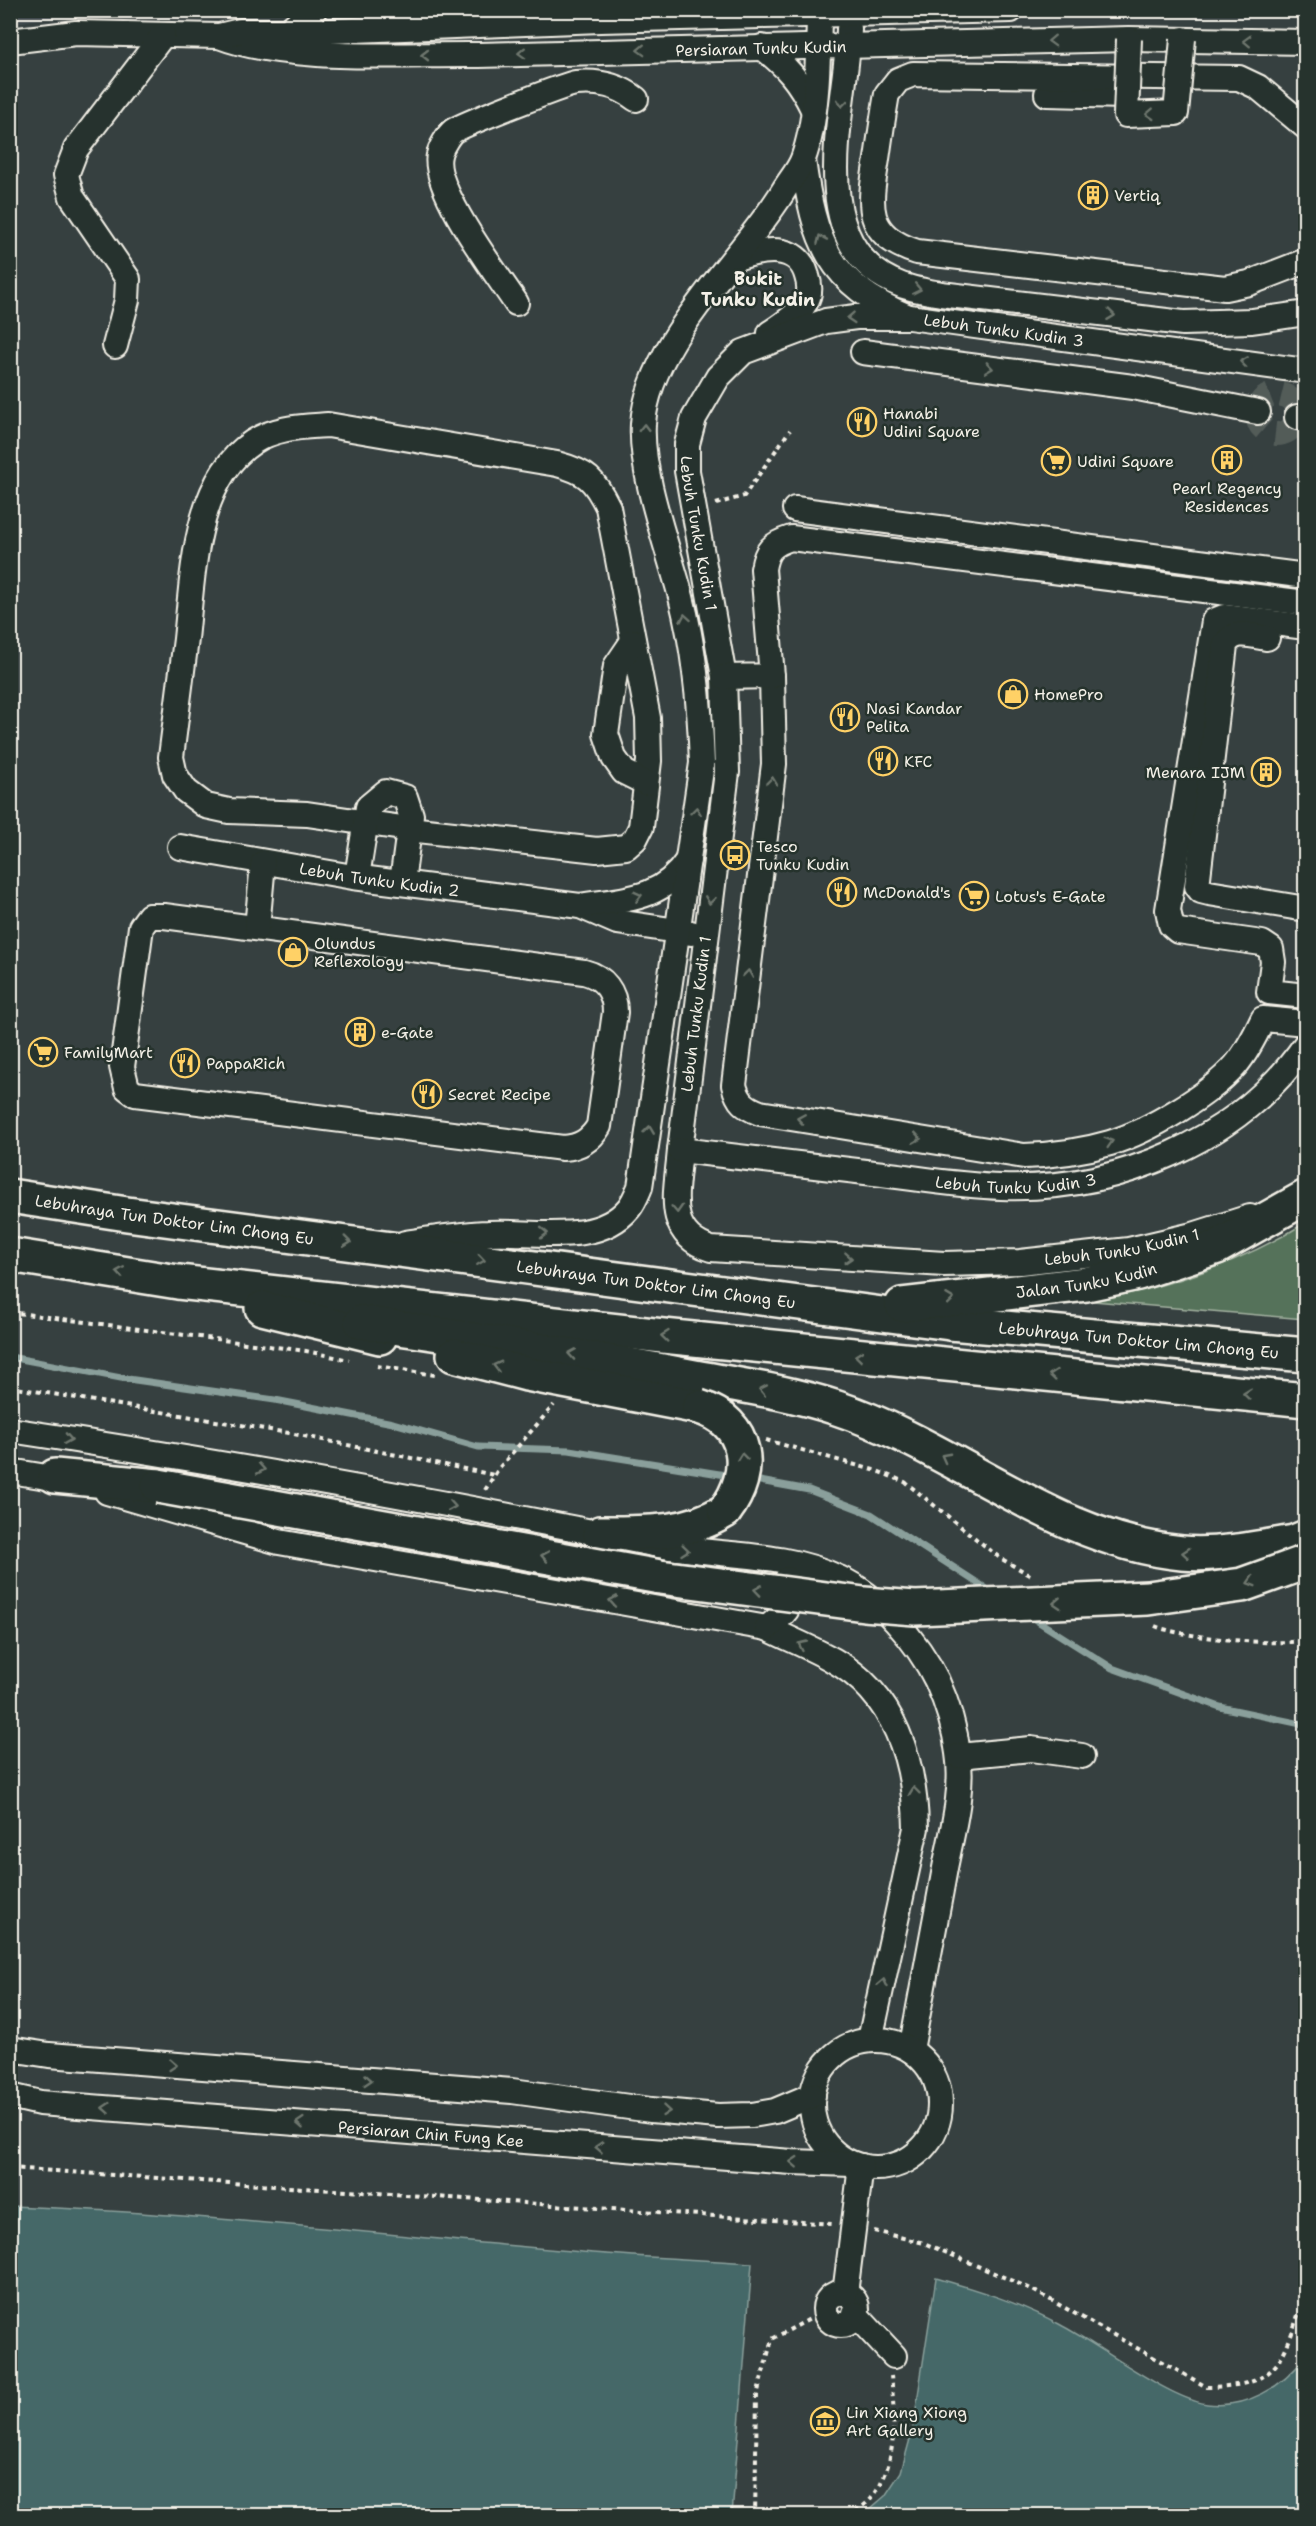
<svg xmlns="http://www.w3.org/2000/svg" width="1316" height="2526" font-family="'Shantell Sans',sans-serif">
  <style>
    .built { fill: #414a4e }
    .green { fill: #54725a; stroke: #a4b2a1; stroke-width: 1.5 }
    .water { fill: #446868; stroke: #8a9f9b; stroke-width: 1.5 }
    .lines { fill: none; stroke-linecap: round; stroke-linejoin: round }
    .stream { stroke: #8a9f9b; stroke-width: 7 }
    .minor-tunnel { stroke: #525b59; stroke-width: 24; stroke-dasharray: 24 12; stroke-linecap: butt }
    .minor-casing { stroke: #f4f1e8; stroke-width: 28 }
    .highway-casing { stroke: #f4f1e8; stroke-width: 38 }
    .path { stroke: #f4f1e8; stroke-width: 4; stroke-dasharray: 4.5 4.5; stroke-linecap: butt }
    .minor { stroke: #26332d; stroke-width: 24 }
    .highway { stroke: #26332d; stroke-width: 33 }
    .minor-bridge-casing { stroke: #f4f1e8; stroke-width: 28; stroke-linecap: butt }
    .highway-bridge-casing { stroke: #f4f1e8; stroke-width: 38; stroke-linecap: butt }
    .minor-bridge { stroke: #26332d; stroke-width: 24 }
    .highway-bridge { stroke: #26332d; stroke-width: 33 }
    .oneway { stroke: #6e766e }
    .labels { text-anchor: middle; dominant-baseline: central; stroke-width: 5; stroke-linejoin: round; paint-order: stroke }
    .street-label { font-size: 16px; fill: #f4f1e8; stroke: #26332d }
    .poi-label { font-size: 16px; fill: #f4f1e8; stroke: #26332d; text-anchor: start }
    .neighbourhood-label { font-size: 18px; font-weight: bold; fill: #f4f1e8; stroke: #26332d }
  </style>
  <rect width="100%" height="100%" fill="#364040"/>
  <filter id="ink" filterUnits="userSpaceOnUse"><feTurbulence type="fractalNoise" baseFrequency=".0167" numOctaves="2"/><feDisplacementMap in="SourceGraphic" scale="12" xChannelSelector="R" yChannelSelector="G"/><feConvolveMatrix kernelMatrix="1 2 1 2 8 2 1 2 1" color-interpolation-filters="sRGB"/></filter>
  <g filter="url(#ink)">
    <path class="built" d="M11 10H83V11L11 24Z"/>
    <path class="green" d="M1305 1223V1319L1093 1301C1168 1287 1240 1264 1305 1223Z"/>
    <path class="water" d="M11 2206C198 2213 384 2235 571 2251 631 2257 692 2259 752 2263L732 2515H11Z
      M936 2278C978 2290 1020 2303 1059 2324 1098 2344 1167 2398 1207 2404 1246 2409 1283 2387 1305 2357V2515H863L885 2496 901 2472 913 2428Z"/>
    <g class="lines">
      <path class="stream" d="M10 1357 121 1378 275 1400 393 1423 478 1447 569 1450 732 1476
        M749 1479 809 1490 871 1514 993 1593
        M1028 1615 1112 1668 1220 1707 1306 1725"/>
      <path class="minor-tunnel" d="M1257 414a20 20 0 1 1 40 0a20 20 0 1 1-40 0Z"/>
      <g class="minor-casing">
        <g id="minor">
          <path d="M849 29C847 104 802 239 892 281 908 289 924 291 941 294L1183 323 1252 321 1306 313"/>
          <path d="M286 32 314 10"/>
          <path id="s1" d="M219 36C289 63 403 54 479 55L1129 39 1306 42"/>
          <path d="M10 41 76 33 219 36 240 31H330L600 20 1011 10"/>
          <path d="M762 47C787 67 799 80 813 109"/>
          <path d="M1047 94 1125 96"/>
          <path d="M1306 127 1258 87 1239 78 913 74 898 80 887 94C883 116 880 138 877 159 869 206 864 235 917 252L1225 288 1249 283 1306 261"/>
          <path id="s2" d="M803 160C814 241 828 284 909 317L1306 371"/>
          <path d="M736 258C761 250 798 242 807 276 810 285 811 294 805 303 798 315 782 325 770 333"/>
          <path d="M516 303C497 274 431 188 439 155 440 149 448 135 453 131 461 125 566 84 576 83 599 81 618 85 636 99"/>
          <path id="s3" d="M909 317H856L826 321 743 352 718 377 694 418 687 444V471L724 677 727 772 680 1150C677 1190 663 1234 711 1249L944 1264 1020 1262 1129 1250 1193 1235 1250 1217"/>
          <path d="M115 346 127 300 128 279 72 197 66 175 76 149 163 35"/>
          <path d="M863 352 1133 387 1258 412"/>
          <path d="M1297 417 1306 418"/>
          <path d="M328 425 557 464C587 472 594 479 608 507L648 718 649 761 641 827 635 839 626 847 597 850 409 829 307 814 229 811 206 806 186 791 175 775 171 757C176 718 181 678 186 639 193 576 194 481 253 442 276 427 301 427 328 425Z"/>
          <path d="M795 509 1306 576"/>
          <path d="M1306 627 1224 617 1214 621 1168 910 1171 925 1178 931 1262 943 1271 949 1273 962 1269 992 1306 996"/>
          <path d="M1267 638C1252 636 1234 628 1225 645L1197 886 1201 891 1209 893 1306 909"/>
          <path d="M633 641 616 666 606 734 614 758 624 772 646 783"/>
          <path d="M772 676 774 764 734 1085C738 1101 744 1107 760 1113L1024 1156C1053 1155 1083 1151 1110 1143 1149 1131 1208 1096 1235 1066 1247 1052 1255 1036 1263 1019L1306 1023"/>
          <path d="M724 677 772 676 763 569C766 550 772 544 791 538L1306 603"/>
          <path id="s4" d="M180 847 353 877 580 906 617 922 691 933"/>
          <path d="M357 877 368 807 386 792 405 797 411 815 402 882"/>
          <path d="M580 906C624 899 661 901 688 860"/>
          <path d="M149 916H164L584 972C604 977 615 992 615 1012L599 1126C591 1140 580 1147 563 1148L135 1094 127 1088 122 1067 141 927Z"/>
          <path d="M257 928 263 863"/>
          <path id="s5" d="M680 1150C745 1158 809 1165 874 1173 916 1178 959 1186 1001 1187 1117 1191 1239 1141 1306 1044"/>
          <path d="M405 1243C432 1239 460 1234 488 1233 531 1230 597 1247 629 1208 634 1202 637 1194 640 1187L702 763C700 707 695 651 681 597 668 547 640 474 643 424 648 342 742 259 784 190 790 180 799 170 803 159 818 118 818 59 819 15"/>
          <path d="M10 1430C227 1463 443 1502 658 1545 719 1557 783 1551 839 1578 879 1596 918 1642 937 1681 947 1703 955 1729 958 1753 964 1790 952 1832 945 1868 934 1929 922 1990 911 2050"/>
          <path d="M10 1471 71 1481"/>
          <path d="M107 1492 279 1542 767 1628C789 1639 812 1648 833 1660 895 1694 915 1762 916 1828L870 2040"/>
          <path d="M767 1628C787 1611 796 1607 787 1579"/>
          <path d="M959 1756 1031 1749 1082 1756"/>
          <circle cx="876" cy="2104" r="64"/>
          <path d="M10 2049 49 2055 512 2091 651 2110 718 2116 752 2115 775 2111 813 2095"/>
          <path id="s6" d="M10 2096 40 2103 792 2162 852 2164"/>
          <circle cx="841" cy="2309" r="16"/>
          <path d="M845 2294 861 2166"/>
          <path d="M855 2314 894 2356"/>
        </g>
      </g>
      <g class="highway-casing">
        <g id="highway">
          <path id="s7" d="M10 1196 127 1214 950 1323 1306 1355"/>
          <path d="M10 1255 178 1282 663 1336 1306 1400"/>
          <path id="s8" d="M902 1305 1086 1284 1138 1273 1217 1247 1306 1197"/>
          <path d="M262 1308 380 1337"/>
          <path d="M361 1322C470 1339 580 1355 689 1376 738 1385 789 1392 837 1408 955 1447 1055 1541 1182 1553 1219 1556 1258 1548 1294 1542L1306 1537"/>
          <path d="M454 1355 527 1374 699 1407"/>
          <path d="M55 1476 158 1486"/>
          <path d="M600 1533C644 1533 686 1535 725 1511"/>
        </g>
      </g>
      <path class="path" d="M716 504 744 496 790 430
        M10 1312 306 1351 349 1360
        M377 1366 435 1375
        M10 1387 289 1433 494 1475
        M766 1440 877 1471 905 1482 1000 1558 1030 1575
        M485 1490 499 1468 554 1405
        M1155 1626C1179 1637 1279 1647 1306 1640
        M10 2168 832 2224
        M874 2231 924 2243 1029 2288 1207 2387C1269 2386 1280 2372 1298 2315
        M755 2516 757 2395 772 2339 825 2311
        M848 2516C855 2511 865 2506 871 2499 898 2466 895 2416 891 2376"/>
      <use href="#minor" class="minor"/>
      <use href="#highway" class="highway"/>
      <g class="minor-bridge-casing">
        <path id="minor-bridge" d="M1129 39 1126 115 1176 113 1183 39"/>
      </g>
      <g class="highway-bridge-casing">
        <path id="highway-bridge" d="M699 1407C749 1422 755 1472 725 1511
          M158 1486 660 1577 864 1604 915 1608 1148 1598 1242 1585 1306 1562"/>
      </g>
      <use href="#minor-bridge" class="minor-bridge"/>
      <use href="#highway-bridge" class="highway-bridge"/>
    </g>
    <defs><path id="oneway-chevron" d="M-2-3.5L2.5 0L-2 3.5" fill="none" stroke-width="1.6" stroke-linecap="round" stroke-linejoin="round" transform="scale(1.5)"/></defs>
    <g class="oneway">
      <use href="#oneway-chevron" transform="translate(1052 41) rotate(178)"/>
      <use href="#oneway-chevron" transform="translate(1247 41) rotate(-178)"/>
      <use href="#oneway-chevron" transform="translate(641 50) rotate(178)"/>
      <use href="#oneway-chevron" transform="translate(522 53) rotate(178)"/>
      <use href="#oneway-chevron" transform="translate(425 55) rotate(-180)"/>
      <use href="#oneway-chevron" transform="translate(842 103) rotate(96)"/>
      <use href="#oneway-chevron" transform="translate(1150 114) rotate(177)"/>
      <use href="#oneway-chevron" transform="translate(821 239) rotate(-114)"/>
      <use href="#oneway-chevron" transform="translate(917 289) rotate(12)"/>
      <use href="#oneway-chevron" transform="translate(1111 315) rotate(7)"/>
      <use href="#oneway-chevron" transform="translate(851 318) rotate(176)"/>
      <use href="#oneway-chevron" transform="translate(1244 362) rotate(-172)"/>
      <use href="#oneway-chevron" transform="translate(989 368) rotate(8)"/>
      <use href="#oneway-chevron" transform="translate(644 428) rotate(-89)"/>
      <use href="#oneway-chevron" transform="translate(685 618) rotate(-100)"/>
      <use href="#oneway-chevron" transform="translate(772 781) rotate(-83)"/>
      <use href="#oneway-chevron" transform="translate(696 811) rotate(-83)"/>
      <use href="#oneway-chevron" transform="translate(638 896) rotate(-14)"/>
      <use href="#oneway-chevron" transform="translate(710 900) rotate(98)"/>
      <use href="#oneway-chevron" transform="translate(748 974) rotate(-83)"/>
      <use href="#oneway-chevron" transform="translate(801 1119) rotate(-171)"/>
      <use href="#oneway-chevron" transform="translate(649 1130) rotate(-82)"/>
      <use href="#oneway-chevron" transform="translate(917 1138) rotate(9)"/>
      <use href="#oneway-chevron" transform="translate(1109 1142) rotate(-17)"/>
      <use href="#oneway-chevron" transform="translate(677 1209) rotate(87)"/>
      <use href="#oneway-chevron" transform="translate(544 1233) rotate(1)"/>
      <use href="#oneway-chevron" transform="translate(347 1242) rotate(7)"/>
      <use href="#oneway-chevron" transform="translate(848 1258) rotate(4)"/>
      <use href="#oneway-chevron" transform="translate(481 1260) rotate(8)"/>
      <use href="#oneway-chevron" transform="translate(120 1272) rotate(-171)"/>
      <use href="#oneway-chevron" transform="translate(950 1299) rotate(-7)"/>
      <use href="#oneway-chevron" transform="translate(665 1336) rotate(-174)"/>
      <use href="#oneway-chevron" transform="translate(572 1354) rotate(-171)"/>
      <use href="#oneway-chevron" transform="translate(859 1356) rotate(-174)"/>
      <use href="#oneway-chevron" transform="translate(497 1366) rotate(-166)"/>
      <use href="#oneway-chevron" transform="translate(1053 1375) rotate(-174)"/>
      <use href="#oneway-chevron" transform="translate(763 1390) rotate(-169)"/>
      <use href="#oneway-chevron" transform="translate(1247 1394) rotate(-174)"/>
      <use href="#oneway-chevron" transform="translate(68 1439) rotate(9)"/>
      <use href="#oneway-chevron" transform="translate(742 1457) rotate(-96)"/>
      <use href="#oneway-chevron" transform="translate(945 1457) rotate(-152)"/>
      <use href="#oneway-chevron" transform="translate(261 1469) rotate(10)"/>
      <use href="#oneway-chevron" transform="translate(452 1506) rotate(10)"/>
      <use href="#oneway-chevron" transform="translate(685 1550) rotate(6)"/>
      <use href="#oneway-chevron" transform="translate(1186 1553) rotate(-175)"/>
      <use href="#oneway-chevron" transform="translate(545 1556) rotate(-170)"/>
      <use href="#oneway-chevron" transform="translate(1251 1582) rotate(163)"/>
      <use href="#oneway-chevron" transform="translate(758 1590) rotate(-172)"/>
      <use href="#oneway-chevron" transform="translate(613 1601) rotate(-170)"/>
      <use href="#oneway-chevron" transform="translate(1057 1603) rotate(177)"/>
      <use href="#oneway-chevron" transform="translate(802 1645) rotate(-155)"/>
      <use href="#oneway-chevron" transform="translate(914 1791) rotate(-97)"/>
      <use href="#oneway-chevron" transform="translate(883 1983) rotate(-78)"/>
      <use href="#oneway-chevron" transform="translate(173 2065) rotate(4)"/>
      <use href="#oneway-chevron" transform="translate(368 2080) rotate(4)"/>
      <use href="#oneway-chevron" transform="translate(106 2108) rotate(-176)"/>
      <use href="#oneway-chevron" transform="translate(666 2111) rotate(5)"/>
      <use href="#oneway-chevron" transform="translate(300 2123) rotate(-176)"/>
      <use href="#oneway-chevron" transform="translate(599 2147) rotate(-176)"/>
      <use href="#oneway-chevron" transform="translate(794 2162) rotate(-177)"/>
    </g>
  </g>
  <defs>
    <g id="building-ring" transform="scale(1.5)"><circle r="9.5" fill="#26332d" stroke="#ffd166" stroke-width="1.5"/><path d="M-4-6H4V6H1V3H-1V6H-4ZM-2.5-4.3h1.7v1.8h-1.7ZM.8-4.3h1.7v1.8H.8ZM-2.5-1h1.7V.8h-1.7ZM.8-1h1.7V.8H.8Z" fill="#ffd166"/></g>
    <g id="restaurant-ring" transform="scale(1.5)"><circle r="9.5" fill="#26332d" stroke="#ffd166" stroke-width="1.5"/><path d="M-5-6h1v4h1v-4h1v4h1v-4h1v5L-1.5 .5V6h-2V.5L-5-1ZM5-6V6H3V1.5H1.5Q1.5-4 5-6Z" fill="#ffd166"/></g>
    <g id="supermarket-ring" transform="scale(1.5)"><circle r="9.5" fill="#26332d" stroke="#ffd166" stroke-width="1.5"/><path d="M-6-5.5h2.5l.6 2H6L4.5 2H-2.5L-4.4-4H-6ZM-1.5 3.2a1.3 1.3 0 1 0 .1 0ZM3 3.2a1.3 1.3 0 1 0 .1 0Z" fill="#ffd166"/></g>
    <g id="shop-ring" transform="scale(1.5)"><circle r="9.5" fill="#26332d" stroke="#ffd166" stroke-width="1.5"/><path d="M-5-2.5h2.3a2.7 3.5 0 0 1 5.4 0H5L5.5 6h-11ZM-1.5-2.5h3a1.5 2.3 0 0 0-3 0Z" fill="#ffd166"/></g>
    <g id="bus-ring" transform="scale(1.5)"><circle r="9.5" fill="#26332d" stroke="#ffd166" stroke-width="1.5"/><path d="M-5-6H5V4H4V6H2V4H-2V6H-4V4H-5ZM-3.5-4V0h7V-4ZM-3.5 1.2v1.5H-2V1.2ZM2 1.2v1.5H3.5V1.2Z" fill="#ffd166"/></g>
    <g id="museum-ring" transform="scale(1.5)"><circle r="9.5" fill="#26332d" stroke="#ffd166" stroke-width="1.5"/><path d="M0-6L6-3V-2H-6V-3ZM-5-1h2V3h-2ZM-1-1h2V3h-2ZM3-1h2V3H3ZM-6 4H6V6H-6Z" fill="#ffd166"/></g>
  </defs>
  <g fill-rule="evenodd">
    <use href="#building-ring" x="1093" y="195"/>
    <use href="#restaurant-ring" x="862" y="422"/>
    <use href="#building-ring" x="1227" y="460"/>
    <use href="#supermarket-ring" x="1056" y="461"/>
    <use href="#shop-ring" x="1013" y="694"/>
    <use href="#restaurant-ring" x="845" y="717"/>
    <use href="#restaurant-ring" x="883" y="761"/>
    <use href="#building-ring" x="1266" y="772"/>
    <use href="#bus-ring" x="735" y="855"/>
    <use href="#restaurant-ring" x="842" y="892"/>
    <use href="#supermarket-ring" x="974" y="896"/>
    <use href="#shop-ring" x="293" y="952"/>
    <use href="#building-ring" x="360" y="1032"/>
    <use href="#supermarket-ring" x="43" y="1052"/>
    <use href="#restaurant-ring" x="185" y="1063"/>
    <use href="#restaurant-ring" x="427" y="1094"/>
    <use href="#museum-ring" x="825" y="2421"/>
  </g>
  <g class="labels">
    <g class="street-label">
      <text stroke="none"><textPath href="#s1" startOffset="544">Persiaran Tunku Kudin</textPath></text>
      <text stroke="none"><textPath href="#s2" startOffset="298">Lebuh Tunku Kudin 3</textPath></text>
      <text stroke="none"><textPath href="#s3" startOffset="372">Lebuh Tunku Kudin 1</textPath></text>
      <text stroke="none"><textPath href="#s4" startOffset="202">Lebuh Tunku Kudin 2</textPath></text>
      <text transform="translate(696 1014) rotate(-83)">Lebuh Tunku Kudin 1</text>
      <text stroke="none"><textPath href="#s5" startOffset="338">Lebuh Tunku Kudin 3</textPath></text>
      <text stroke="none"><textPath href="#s7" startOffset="166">Lebuhraya Tun Doktor Lim Chong Eu</textPath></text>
      <text stroke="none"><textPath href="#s3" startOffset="1522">Lebuh Tunku Kudin 1</textPath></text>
      <text stroke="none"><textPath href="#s8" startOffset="186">Jalan Tunku Kudin</textPath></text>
      <text stroke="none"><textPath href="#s7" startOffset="652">Lebuhraya Tun Doktor Lim Chong Eu</textPath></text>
      <text stroke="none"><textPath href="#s7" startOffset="1138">Lebuhraya Tun Doktor Lim Chong Eu</textPath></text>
      <text stroke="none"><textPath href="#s6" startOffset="423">Persiaran Chin Fung Kee</textPath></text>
    </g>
    <g class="poi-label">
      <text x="1114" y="195">Vertiq</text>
      <text x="883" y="413">Hanabi<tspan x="883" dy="18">Udini Square</tspan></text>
      <text x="1077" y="461">Udini Square</text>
      <text x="1227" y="488" text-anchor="middle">Pearl Regency<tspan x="1227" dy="18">Residences</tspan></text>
      <text x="1034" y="694">HomePro</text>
      <text x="866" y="708">Nasi Kandar<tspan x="866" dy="18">Pelita</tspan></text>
      <text x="904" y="761">KFC</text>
      <text x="1245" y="772" text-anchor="end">Menara IJM</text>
      <text x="756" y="846">Tesco<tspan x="756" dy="18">Tunku Kudin</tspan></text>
      <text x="863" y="892">McDonald's</text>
      <text x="995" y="896">Lotus's E-Gate</text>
      <text x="314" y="943">Olundus<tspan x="314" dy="18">Reflexology</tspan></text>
      <text x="381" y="1032">e-Gate</text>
      <text x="64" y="1052">FamilyMart</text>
      <text x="206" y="1063">PappaRich</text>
      <text x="448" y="1094">Secret Recipe</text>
      <text x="846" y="2412">Lin Xiang Xiong<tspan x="846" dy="18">Art Gallery</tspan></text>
    </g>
    <g class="neighbourhood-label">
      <text x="758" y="279">Bukit<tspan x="758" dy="21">Tunku Kudin</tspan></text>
    </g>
  </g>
  <rect width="1316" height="2526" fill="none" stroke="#26332d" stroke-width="36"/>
  <rect x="18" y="18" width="1280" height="2490" fill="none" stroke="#f4f1e8" stroke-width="2" filter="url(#ink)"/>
</svg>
